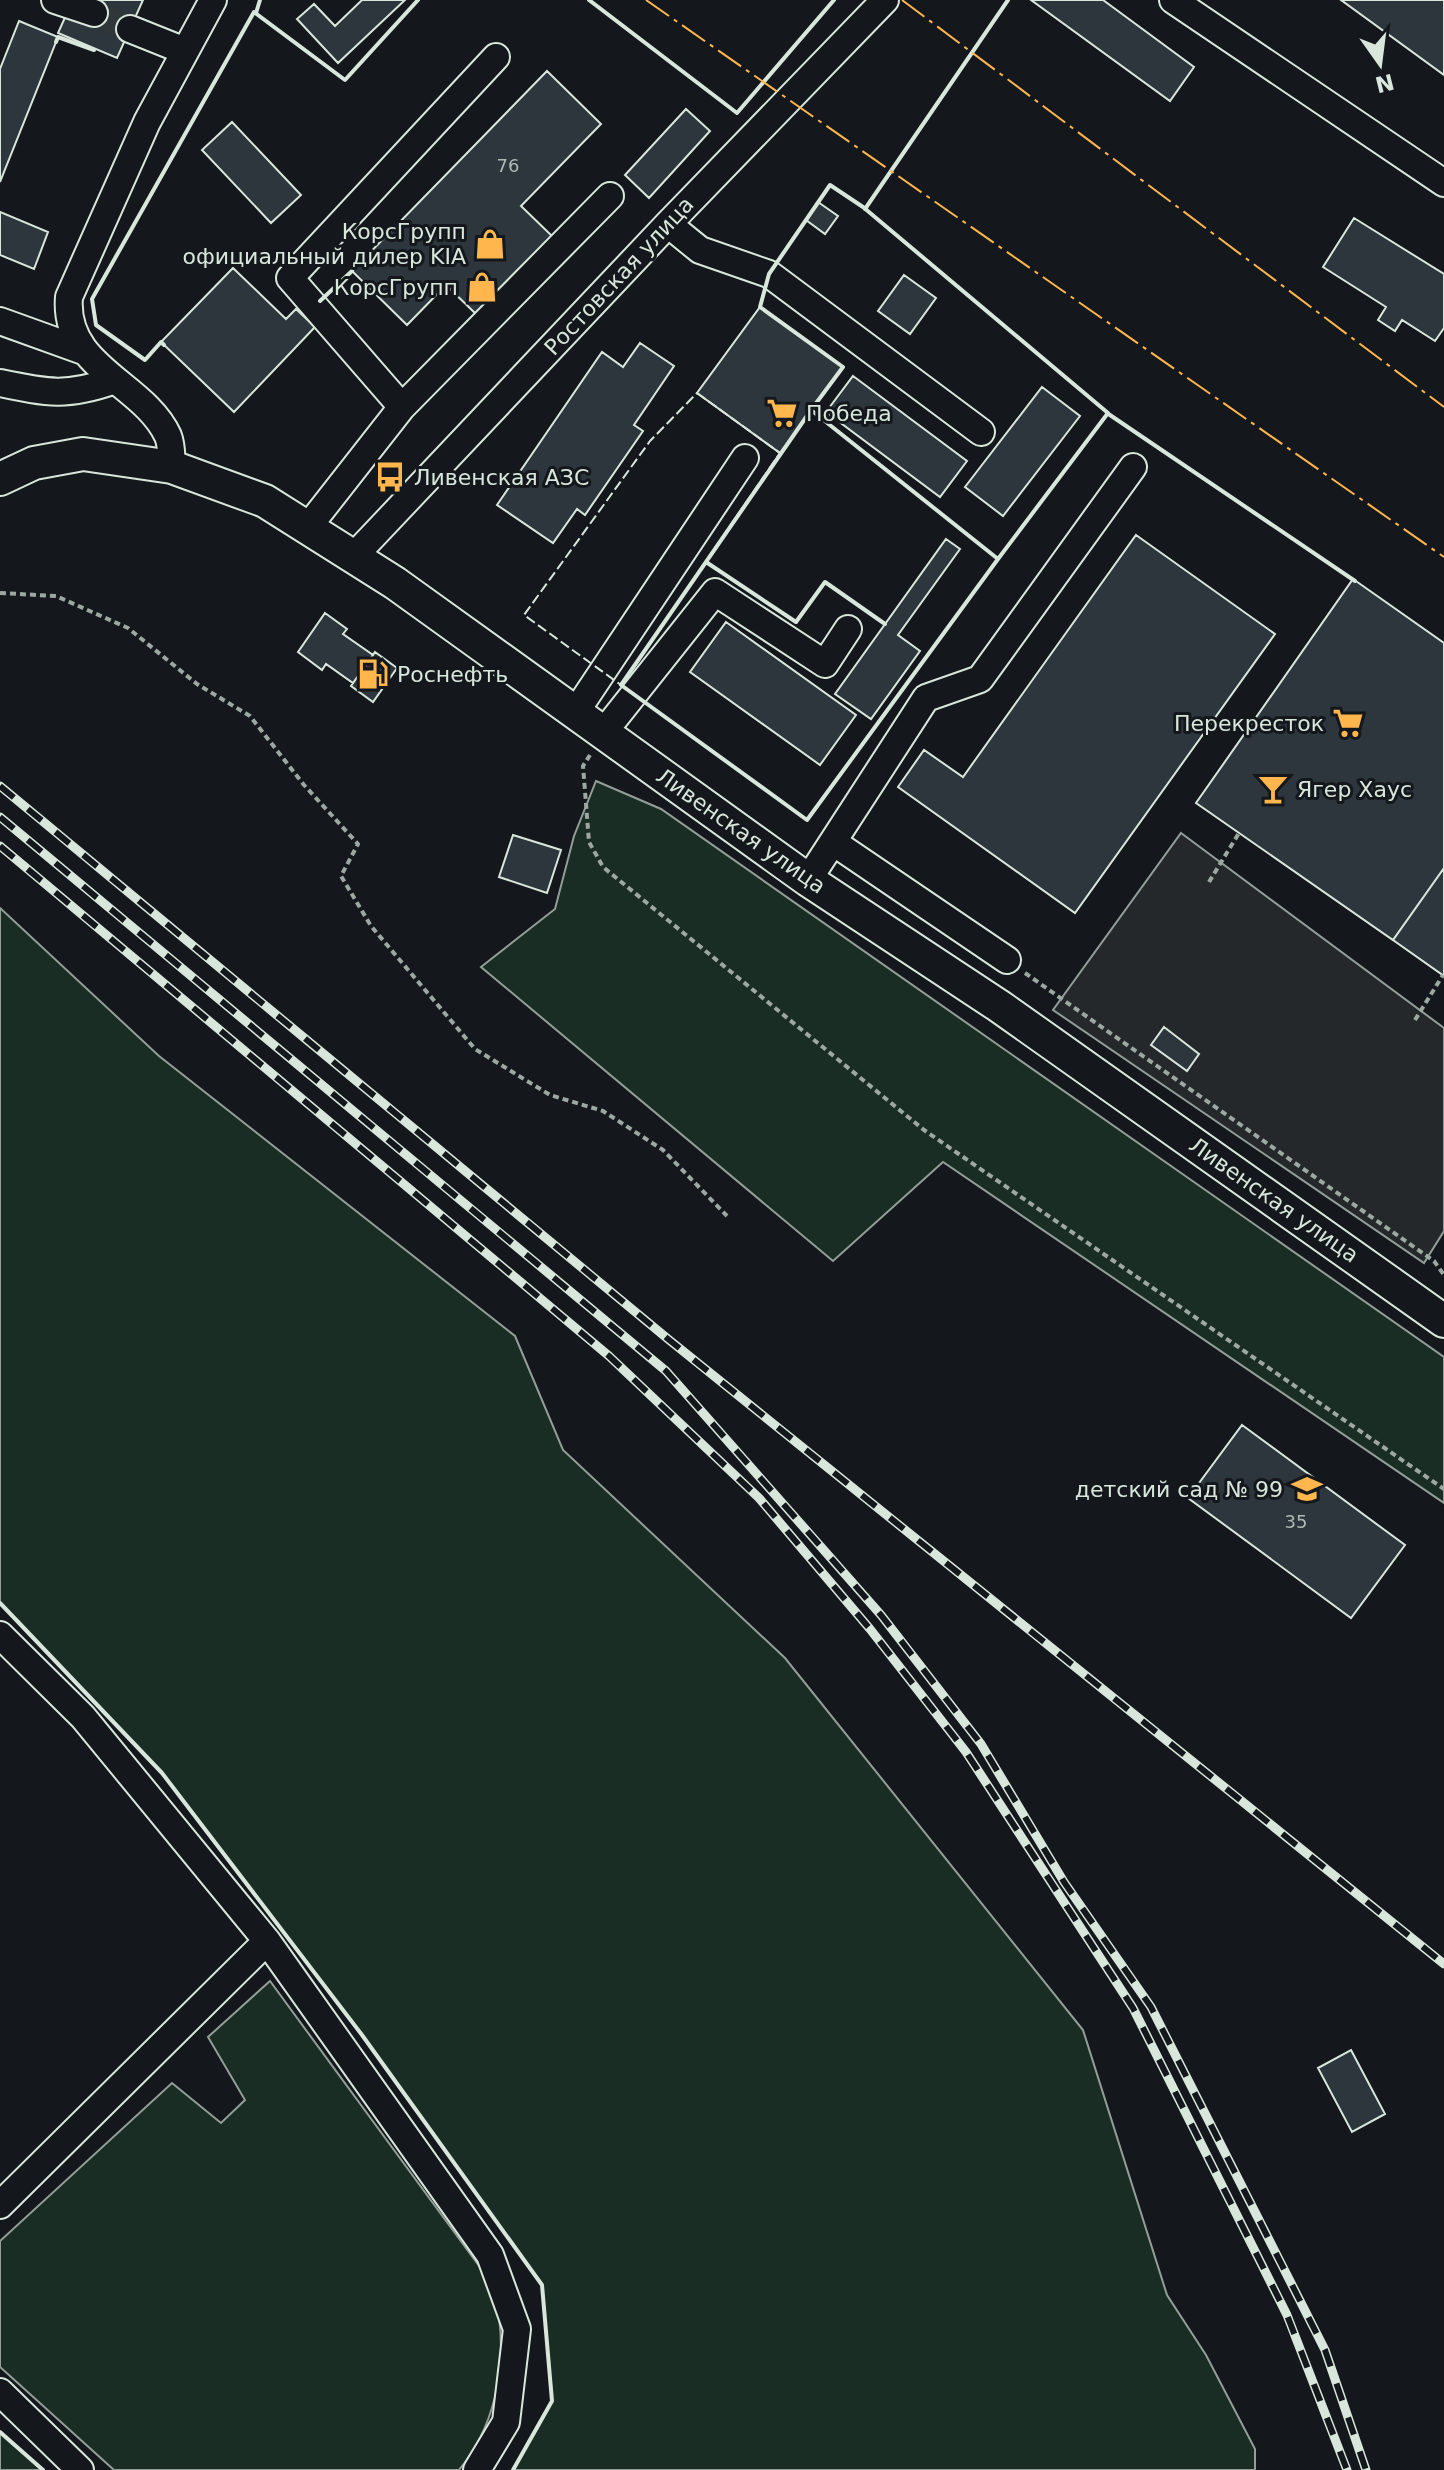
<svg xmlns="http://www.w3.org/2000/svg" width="1444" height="2470" font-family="'DejaVu Sans',sans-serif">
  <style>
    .green { fill: #1a2d24; stroke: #939e99; stroke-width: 2 }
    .parking { fill: #24282b; stroke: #939e99; stroke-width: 2 }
    .building { fill: #2c363c; stroke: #d8e6dc; stroke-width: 2 }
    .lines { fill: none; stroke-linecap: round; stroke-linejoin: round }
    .minor-tunnel { stroke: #313739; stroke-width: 26; stroke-dasharray: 26 13; stroke-linecap: butt }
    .minor-casing { stroke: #d8e6dc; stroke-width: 30 }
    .major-casing { stroke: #d8e6dc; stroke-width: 36 }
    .path { stroke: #9da8a2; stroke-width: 4; stroke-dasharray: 6 4; stroke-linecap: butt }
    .minor { stroke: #14181c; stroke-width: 26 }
    .major { stroke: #14181c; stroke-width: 32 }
    .rail-casing { stroke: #d8e6dc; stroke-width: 9 }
    .rail { stroke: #14181c; stroke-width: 6; stroke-dasharray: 18; stroke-linecap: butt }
    .fence { stroke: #d8e6dc; stroke-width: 2; stroke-dasharray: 10 4; stroke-linecap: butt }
    .wall { stroke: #d8e6dc; stroke-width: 4 }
    .power { stroke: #ffb74d; stroke-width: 2; stroke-dasharray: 28 6 4 6; stroke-linecap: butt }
    .labels { text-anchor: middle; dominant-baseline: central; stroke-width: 6; stroke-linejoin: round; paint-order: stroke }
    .number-label { font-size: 18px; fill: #adbab4 }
    .poi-label { font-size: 22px; fill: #d8e6dc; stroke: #14181c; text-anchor: end }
    .street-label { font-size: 22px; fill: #d8e6dc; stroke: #14181c }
  </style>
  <rect width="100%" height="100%" fill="#14181c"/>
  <path class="green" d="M596 781 661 809 1444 1357V1503L943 1162 833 1261 481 967 555 909 574 836Z
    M0 908 159 1056 515 1336 563 1450 785 1658 1083 2030 1167 2295 1206 2355 1255 2449V2470H513L552 2401 542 2285 362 2035 162 1773 0 1603Z
    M270 1981 482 2270C488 2284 498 2301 499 2317 506 2370 494 2428 459 2470H114L0 2367V2241L172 2083 221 2123 245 2100 208 2037Z
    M0 2432 43 2470H0Z"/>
  <path class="parking" d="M1181 833 1444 1028V1231L1424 1263 1053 1010Z"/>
  <path class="building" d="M100 0H143L117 58 58 33 67 13 90 23Z
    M362 0H405L338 63 297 19 314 4 335 26Z
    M1031 0H1103L1194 67 1170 101Z
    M1341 0H1444V75Z
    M19 21 58 37 0 182V69Z
    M547 71 601 124 521 206 552 236 476 314 446 285 407 325 352 271Z
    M686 109 710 131 649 198 625 175Z
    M232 122 301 195 271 223 202 150Z
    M818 202 838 216 825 234 806 220Z
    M0 212 48 232 34 269 0 255Z
    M1354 218 1444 274V328L1435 341 1402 320 1395 331 1378 320 1386 307 1323 267Z
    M233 268 286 319 296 309 315 327 234 412 161 342Z
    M904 275 936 298 910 334 878 311Z
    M760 307 843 367 780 453 697 393Z
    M640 343 674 366 634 425 643 431 585 515 577 509 553 543 497 505 602 352 623 367Z
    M853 376 967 461 940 497 826 412Z
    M1042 387 1080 416 1003 516 965 487Z
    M1136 535 1275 634 1075 913 898 787 924 750 963 777Z
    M946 539 960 549 898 635 920 651 871 719 835 694Z
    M1353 579 1444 643V868L1393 940 1196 803Z
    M325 613 347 629 343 634 373 655 353 683 326 664 322 670 298 652Z
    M726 622 856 715 820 765 690 672Z
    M375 652 397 668 373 702 351 686Z
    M513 835 561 850 547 893 499 877Z
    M1444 868V976L1393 940Z
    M1164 1027 1199 1054 1187 1071 1151 1045Z
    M1242 1425 1405 1545 1351 1618 1188 1498Z
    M1351 2050 1385 2114 1352 2132 1318 2068Z"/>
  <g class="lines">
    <path class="minor-tunnel" d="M94 13 130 29"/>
    <g class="minor-casing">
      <path id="minor" d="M55 0 94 13
        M1173 0 1444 183
        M130 29 185 51
        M668 224 700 250 769 274 981 432
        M0 321 86 352
        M0 383C48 393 67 397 115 380
        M402 407 610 196
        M172 467C171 456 172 446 168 436 144 383 63 368 69 297L147 122 213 0
        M308 527 402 407 290 278 496 57
        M355 555 668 224 885 0
        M575 713 745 458
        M603 733 715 592 825 664 848 629
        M833 842 1007 960
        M808 880 926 698 980 679 1133 467
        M0 1635 83 1717 267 1941 490 2255 517 2329 506 2422 477 2470
        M0 2205 267 1941
        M0 2392 80 2470"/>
    </g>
    <g class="major-casing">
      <path id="major" d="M0 479 34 463 83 454 172 467 265 501 395 583 808 880 999 1006 1444 1321"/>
    </g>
    <path class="path" d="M0 593 56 596 128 628 197 684 250 716 304 785 358 844 341 876 371 926 475 1049 550 1095 603 1111 663 1150 727 1216
      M590 755 583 766 589 842 603 867 924 1130 1444 1489
      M1209 882 1239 833
      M1025 973 1434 1261 1444 1275
      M1415 1020 1443 975"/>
    <use href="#minor" class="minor"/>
    <use href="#major" class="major"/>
    <g class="rail-casing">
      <path id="rail" d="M0 786 668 1339 1444 1964
        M0 817 666 1371 881 1615 981 1744 1064 1882 1151 2007 1325 2350 1366 2470
        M0 846 609 1356 759 1498 870 1629 966 1752 1133 2008 1287 2315 1347 2470"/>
    </g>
    <use href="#rail" class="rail"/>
    <path class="fence" d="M697 393 780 453 621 685 524 615 650 441Z"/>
    <path class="wall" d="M589 0 737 113 834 0
      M256 13 260 0
      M56 42 58 37 94 50
      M830 185 863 207 1108 413 998 559 811 410 843 367 760 307 769 274Z
      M865 209 1008 0
      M320 301 352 271
      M164 345 161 342 145 360 96 325 92 299 254 12 345 80 418 0
      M811 410 998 559 807 820 621 685Z
      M1107 413 1355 581
      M706 562 796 622 825 582 885 624
      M0 1603 162 1773 362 2035 542 2285 552 2401 513 2470
      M0 2432 43 2470"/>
    <path class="power" d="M646 0 1444 557
      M902 0 1444 407"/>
  </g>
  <defs>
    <g id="shop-bare" transform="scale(2.4)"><path d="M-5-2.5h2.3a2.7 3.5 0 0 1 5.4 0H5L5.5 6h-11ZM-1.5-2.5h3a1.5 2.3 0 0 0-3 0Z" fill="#ffb74d" stroke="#14181c" stroke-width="2.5" paint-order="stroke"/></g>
    <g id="supermarket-bare" transform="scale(2.4)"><path d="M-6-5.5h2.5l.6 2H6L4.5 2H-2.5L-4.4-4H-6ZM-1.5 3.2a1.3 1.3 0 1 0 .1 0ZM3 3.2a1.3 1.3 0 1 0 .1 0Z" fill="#ffb74d" stroke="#14181c" stroke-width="2.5" paint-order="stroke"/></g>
    <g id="bus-bare" transform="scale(2.4)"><path d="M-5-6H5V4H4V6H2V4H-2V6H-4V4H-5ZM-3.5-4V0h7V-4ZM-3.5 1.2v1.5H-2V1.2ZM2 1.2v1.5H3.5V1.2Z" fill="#ffb74d" stroke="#14181c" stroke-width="2.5" paint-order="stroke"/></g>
    <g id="fuel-bare" transform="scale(2.4)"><path d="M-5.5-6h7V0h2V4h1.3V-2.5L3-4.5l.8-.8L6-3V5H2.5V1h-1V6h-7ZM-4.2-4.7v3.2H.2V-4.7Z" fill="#ffb74d" stroke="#14181c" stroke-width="2.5" paint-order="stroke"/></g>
    <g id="bar-bare" transform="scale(2.4)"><path d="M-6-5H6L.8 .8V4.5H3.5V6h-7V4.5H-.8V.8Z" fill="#ffb74d" stroke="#14181c" stroke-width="2.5" paint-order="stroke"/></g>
    <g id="school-bare" transform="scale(2.4)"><path d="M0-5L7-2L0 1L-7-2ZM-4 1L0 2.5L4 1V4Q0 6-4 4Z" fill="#ffb74d" stroke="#14181c" stroke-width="2.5" paint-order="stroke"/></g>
  </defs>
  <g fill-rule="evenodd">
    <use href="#shop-bare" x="490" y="244"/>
    <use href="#shop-bare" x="482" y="287"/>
    <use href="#supermarket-bare" x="782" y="413"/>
    <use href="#bus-bare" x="390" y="477"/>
    <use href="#fuel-bare" x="373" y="674"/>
    <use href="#supermarket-bare" x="1348" y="723"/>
    <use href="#bar-bare" x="1273" y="789"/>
    <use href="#school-bare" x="1307" y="1489"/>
  </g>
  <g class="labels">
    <g class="number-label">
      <text x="508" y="165">76</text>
      <text x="1296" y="1521">35</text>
    </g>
    <g class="poi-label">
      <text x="466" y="231">КорсГрупп<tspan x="466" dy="25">официальный дилер KIA</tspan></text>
      <text x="458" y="287">КорсГрупп</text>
      <text x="806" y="413" text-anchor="start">Победа</text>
      <text x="414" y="477" text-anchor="start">Ливенская АЗС</text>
      <text x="397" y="674" text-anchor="start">Роснефть</text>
      <text x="1324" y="723">Перекресток</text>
      <text x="1297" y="789" text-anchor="start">Ягер Хаус</text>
      <text x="1283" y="1489">детский сад № 99</text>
    </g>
    <g class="street-label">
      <text transform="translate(619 276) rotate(-47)">Ростовская улица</text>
      <text transform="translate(741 831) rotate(35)">Ливенская улица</text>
      <text transform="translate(1274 1200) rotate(35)">Ливенская улица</text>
    </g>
  </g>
  <g transform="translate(1380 64) rotate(166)" stroke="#14181c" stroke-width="6" paint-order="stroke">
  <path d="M0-6L14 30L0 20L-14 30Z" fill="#d8e6dc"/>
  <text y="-12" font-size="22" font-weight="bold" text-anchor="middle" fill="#d8e6dc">N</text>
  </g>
</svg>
